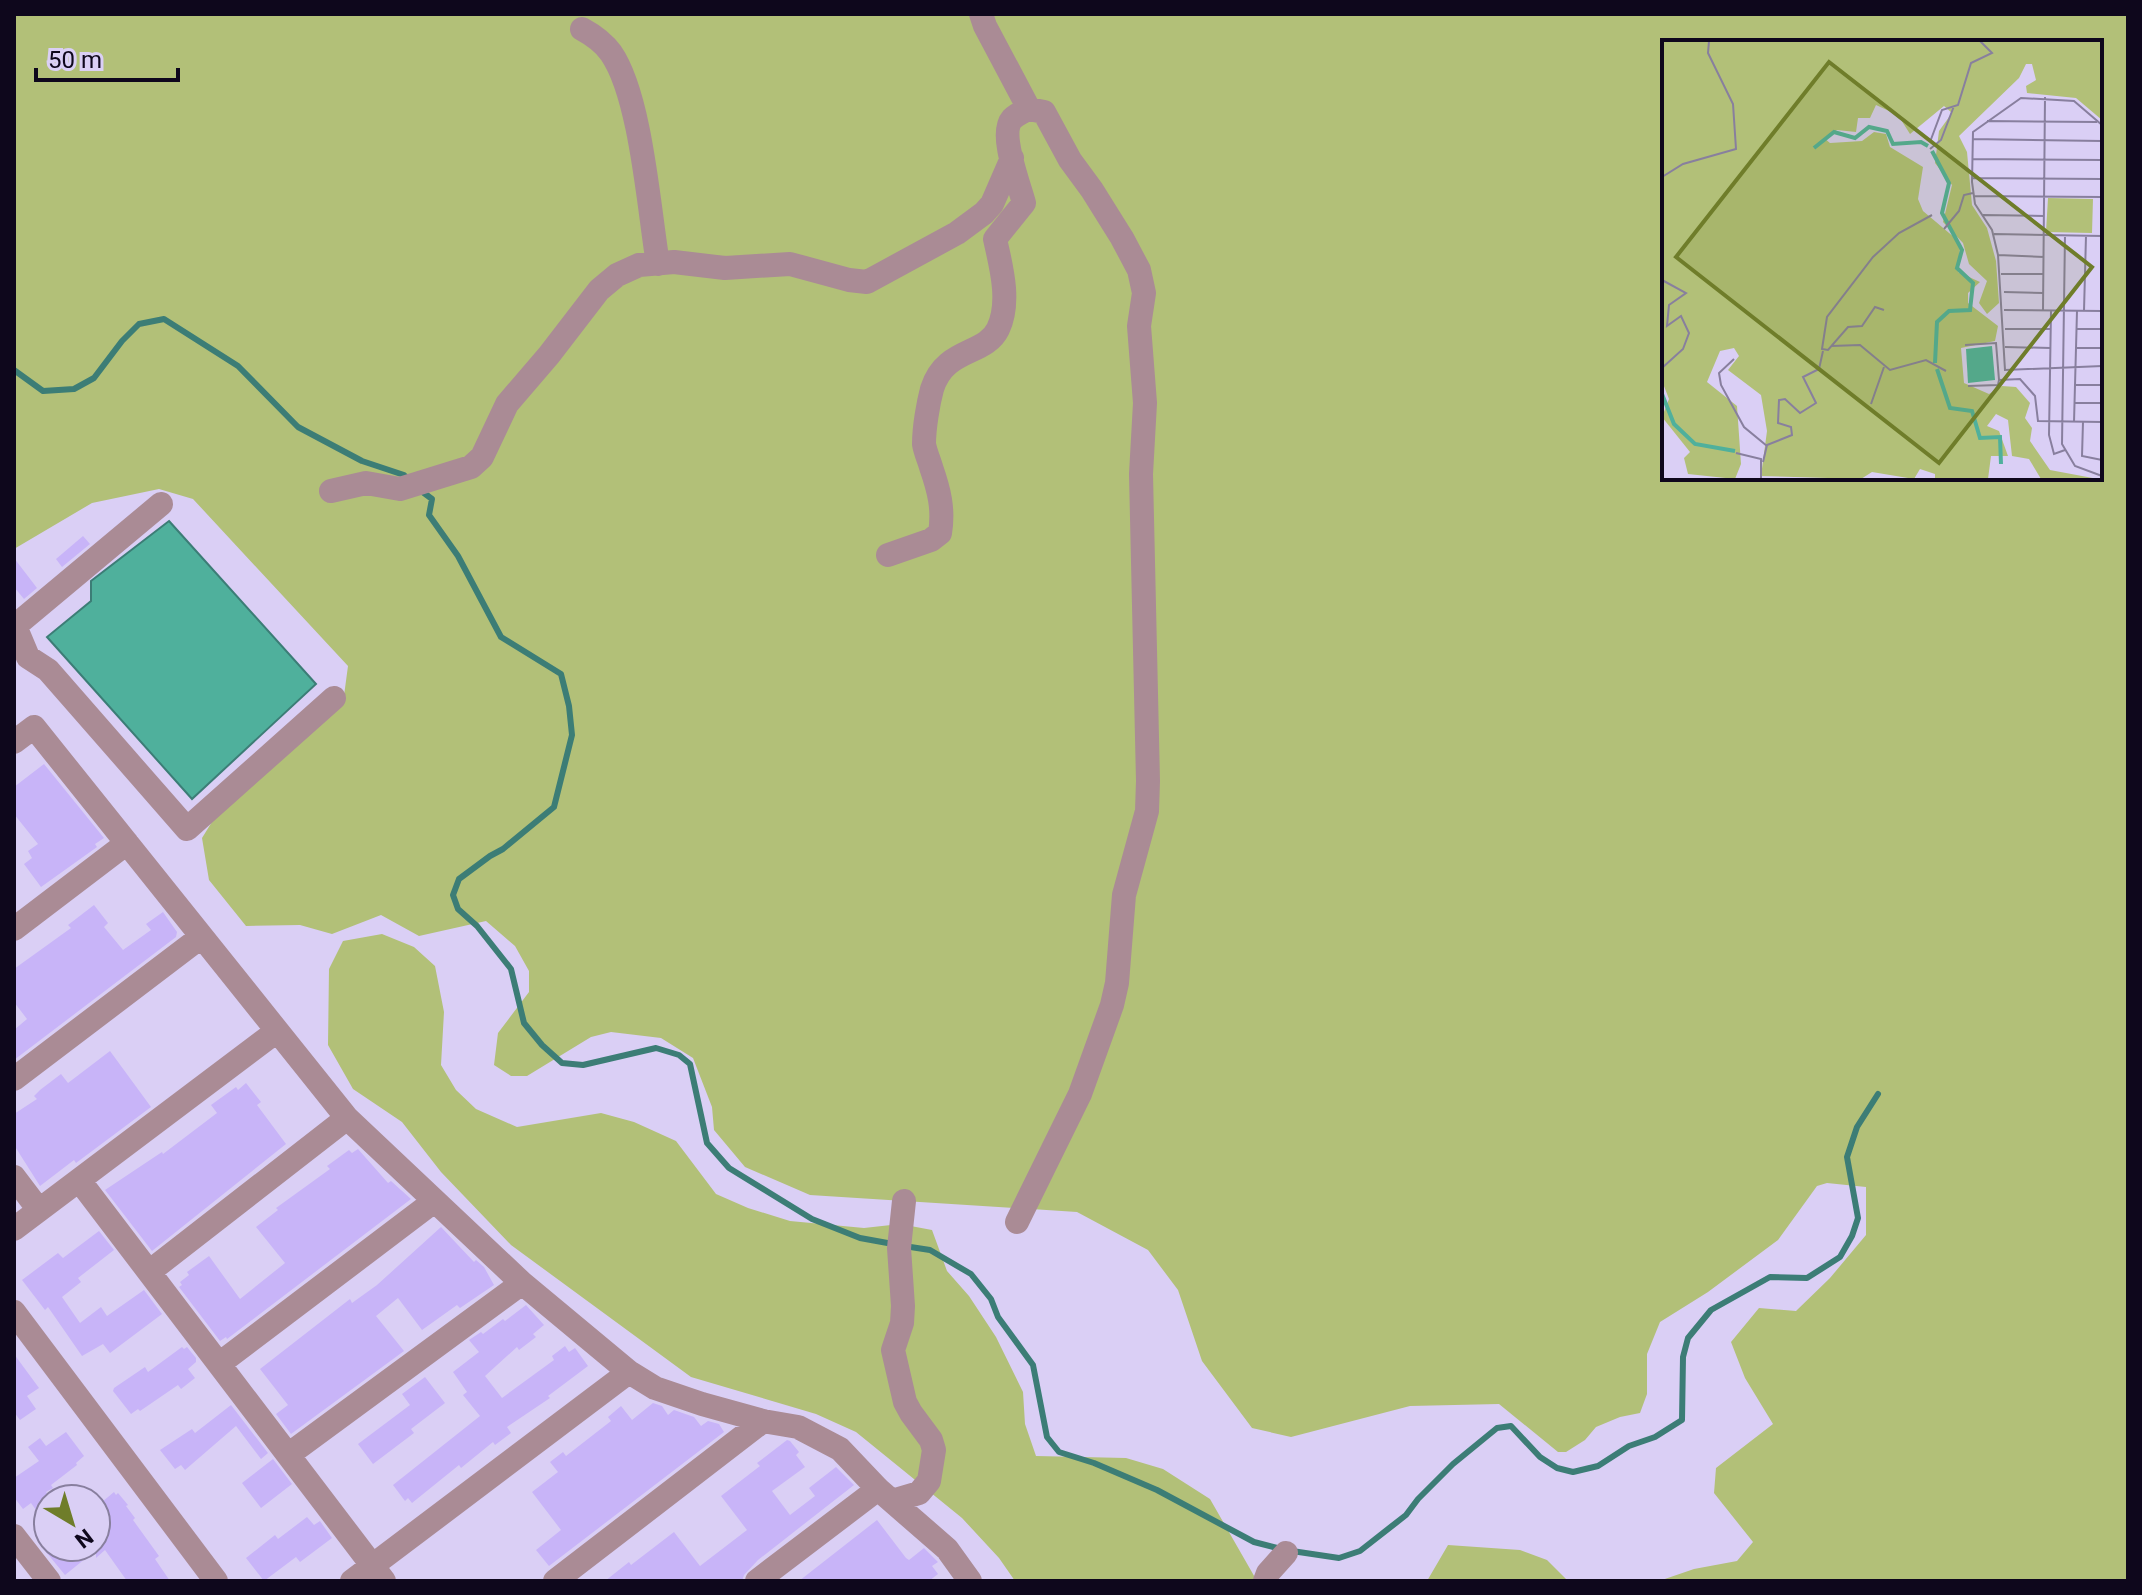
<svg xmlns="http://www.w3.org/2000/svg" width="2142" height="1595" font-family="Roboto,sans-serif">
  <style>
    .green { fill: #b2c078; fill-rule: evenodd }
    .water { fill: #4fb09c; stroke: #3c7d76; stroke-width: 2 }
    .lines { fill: none; stroke-linecap: round; stroke-linejoin: round }
    .stream { stroke: #3c7d76; stroke-width: 6 }
    .building { fill: #c8b4f8 }
    .minor { stroke: #aa8b95; stroke-width: 24 }
    .inset-river { fill: none; stroke: #4fb09c; stroke-width: 4 }
    .inset-road { fill: none; stroke: #887f9e; stroke-width: 2 }
    .view { fill: #6f7d2a; fill-opacity: 0.15; stroke: #6f7d2a; stroke-width: 4 }
    .inset-edge { fill: none; stroke: #0e071c; stroke-width: 4 }
  </style>
  <rect width="100%" height="100%" fill="#dacff5"/>
  <path class="green" d="M14 14H2128V1581H1659L1694 1569 1737 1561 1753 1542 1714 1493 1716 1468 1773 1424 1745 1378 1731 1342 1759 1308 1796 1311 1830 1278 1866 1235V1187L1827 1183 1817 1186 1778 1240 1708 1292 1660 1322 1647 1354V1394L1640 1413 1620 1417 1596 1427 1585 1440 1566 1452H1558L1499 1404 1410 1406 1291 1437 1252 1428 1202 1361 1178 1290 1148 1250 1077 1212 810 1195 745 1167 714 1130 712 1107 693 1058 661 1038 611 1032 591 1037 527 1076H511L494 1065 498 1033 529 992V971L515 946 486 921 419 936 381 915 332 934 300 925 246 926 209 880 202 838 228 796 343 703 348 666 193 499 159 489 92 503 14 549ZM1664 42H2100V478H1664Z
    M382 934 414 947 435 966 444 1012 441 1065 456 1090 476 1109 517 1127 601 1113 634 1122 676 1141 716 1194 748 1208 790 1221 864 1228 900 1224 932 1230 947 1271 969 1296 996 1337 1023 1392 1025 1424 1036 1456 1126 1458 1163 1469 1210 1499 1257 1581H1015L999 1558 962 1518 856 1432 816 1414 691 1377 511 1245 441 1172 402 1122 353 1089 328 1045 329 969 343 941Z
    M1448 1545 1520 1550 1547 1560 1568 1581H1427Z"/>
  <path class="water" d="M169 521 316 684 192 799 47 637 91 601V581Z"/>
  <g class="lines">
    <path class="stream" d="M14 370 43 391 74 389 94 378 122 341 139 324 164 319 238 366 298 427 362 461 404 475 409 480
      M420 490 432 499 429 515 458 556 501 637 561 674 569 706 572 735 554 807 503 849 490 856 459 879 453 895 458 909 477 926 511 969 524 1023 542 1045 562 1063 583 1065 656 1048 679 1055 690 1064 707 1143 729 1168 812 1219 860 1238 893 1244
      M904 1246 930 1250 971 1274 991 1299 998 1317 1033 1365 1047 1437 1059 1452 1094 1463 1157 1490 1254 1542 1281 1549
      M1292 1551 1339 1558 1360 1551 1406 1515 1418 1499 1453 1464 1497 1428 1511 1426 1540 1457 1557 1468 1573 1472 1598 1466 1629 1446 1655 1437 1682 1420 1683 1357 1688 1338 1711 1310 1770 1277 1807 1278 1840 1257 1852 1236 1858 1218 1847 1157 1857 1127 1878 1094"/>
  </g>
  <path class="building" d="M83 536 90 544 62 567 56 559Z
    M14 558 37 588 24 599 14 587Z
    M44 764 104 838 95 844 97 847 41 887 24 864 32 858 28 851 38 844 14 814V787Z
    M94 905 108 923 104 927 123 950 151 930 146 924 163 912 177 932 176 937 14 1060V1030L27 1019 14 1002V969L71 928 68 925Z
    M110 1051 151 1107 76 1163 74 1160 40 1186 14 1145V1114L37 1099 34 1096 40 1090 61 1074 68 1083Z
    M246 1083 261 1102 257 1105 286 1144 152 1251 105 1190 162 1152 163 1154 217 1113 211 1105 236 1087 238 1090Z
    M358 1149 388 1183 391 1181 411 1199 227 1339 226 1337 220 1341 179 1287 182 1285 180 1282 189 1275 187 1272 209 1256 240 1299 285 1263 256 1227 278 1210 276 1208 330 1169 327 1166 349 1150 352 1153Z
    M441 1227 474 1262 476 1260 484 1267 494 1285 460 1308 457 1305 422 1330 398 1298 376 1316 404 1351 291 1434 276 1414 288 1405 260 1369 350 1299 352 1303 377 1285Z
    M99 1231 114 1250 78 1278 81 1282 62 1297 80 1323 101 1307 107 1316 144 1290 162 1314 110 1353 103 1344 82 1356 48 1307 45 1310 22 1280 58 1253 63 1258Z
    M526 1305 544 1325 533 1334 536 1337 519 1350 517 1347 485 1376 502 1398 554 1360 552 1356 565 1346 569 1352 575 1348 588 1366 548 1396 550 1398 507 1427 511 1433 495 1445 493 1442 461 1468 459 1465 412 1503 408 1498 405 1501 393 1485 480 1416 463 1395 467 1392 453 1372 479 1352 469 1340 481 1332 483 1334 503 1319 505 1321Z
    M182 1347 184 1349 187 1347 196 1358V1362L188 1369 195 1378 181 1389 178 1385 140 1411 138 1409 131 1414 113 1391 114 1388 145 1367 148 1372Z
    M14 1354 39 1388 27 1396 36 1409 20 1420 14 1412Z
    M425 1377 445 1403 411 1429 414 1433 373 1464 358 1444 410 1405 402 1394Z
    M653 1403 662 1406 668 1415 674 1410 694 1417 701 1426 708 1421 719 1424 724 1432 549 1566 536 1550 561 1530 532 1492 558 1472 550 1462 563 1452 566 1456 611 1421 608 1417 621 1406 632 1420Z
    M231 1405 268 1453 261 1459 236 1426 185 1470 181 1465 175 1469 160 1450 192 1429 195 1433Z
    M66 1432 84 1456 76 1463 77 1465 51 1485 53 1488 46 1492 51 1499H48V1502L36 1510 31 1503 23 1509 14 1497V1478L39 1461 28 1447 40 1438 46 1446Z
    M787 1440 790 1441 799 1452 796 1455 805 1467 772 1491 790 1515 815 1496 809 1488 836 1467 854 1485 758 1560 744 1575 742 1581H605L629 1562 631 1565 674 1532 700 1566 747 1530 721 1496 760 1466 757 1463Z
    M273 1459 292 1484 261 1508 242 1483Z
    M114 1492 116 1495 118 1493 128 1505 126 1506 135 1518 133 1520 159 1556 155 1559 170 1581H127L105 1550 96 1558V1550L65 1575 42 1547H96V1507Z
    M307 1517 314 1525 320 1521 332 1538 300 1562 296 1557 264 1581 246 1558 275 1535 278 1539Z
    M877 1520 906 1558 909 1560 924 1548 938 1562 932 1566 938 1574 929 1581H799Z"/>
  <g class="lines">
    <path class="minor" d="M981 14 985 26 1029 109
      M582 29C593 35 604 43 611 53 641 96 649 210 658 264
      M331 491 366 483 400 489 471 467 482 457 507 404 549 355 599 290 617 275 639 265 674 262 725 268 790 264 849 280 867 282 957 233 984 213 992 204 1012 158
      M161 504 15 626 28 657 48 670 187 829 334 698
      M888 555 931 540 940 533C944 509 939 490 931 467 929 460 925 451 924 444 924 428 928 404 932 389 945 347 985 356 998 329 1011 302 1001 266 995 239L1024 203C1019 184 999 134 1012 119 1016 115 1024 111 1029 109L1044 112 1070 160 1092 190 1122 238 1139 270 1144 293 1139 326 1145 403 1141 474 1148 781 1147 811 1124 895 1117 983 1112 1005 1080 1094 1017 1222
      M14 742 34 727 347 1118 522 1283 629 1372 655 1388 702 1404 763 1421 798 1427 840 1449 878 1489 947 1549 970 1581
      M14 929 127 843
      M14 1079 201 937
      M14 1177 39 1210
      M79 1180 384 1581
      M14 1229 277 1031
      M149 1272 347 1118
      M14 1312 216 1581
      M219 1364 433 1202
      M288 1455 522 1283
      M892 1501 919 1493 929 1481 934 1450 931 1440 911 1413 905 1402 893 1350 902 1323 903 1306 899 1248 904 1201
      M14 1536 49 1581
      M352 1581 629 1372
      M555 1581 763 1421
      M757 1581 878 1489
      M1265 1581 1268 1573 1286 1553"/>
  </g>
  <g transform="translate(1662 40)">
    <rect width="440" height="440" fill="#dacff5"/>
    <path d="M0 1H440V80L414 58 365 53 364 46 374 40 370 24H364L357 38 297 96 305 112 310 165 325 188 334 221 337 263 325 274 317 263 325 241 307 224 301 203 281 182 290 145 273 123 277 91 290 73 282 66 248 94 236 75 214 65 208 78H196L194 92 175 90 162 98 168 103 200 101 212 92 224 94 228 107 261 127 256 159 261 171 293 198 298 208 296 232 318 242 306 253V263L336 286 333 301 299 308 302 343 327 354 340 346 354 347 368 363 363 378 370 388 368 401 388 430 436 439H379L367 419 350 416 346 380 334 374 325 386 337 391 346 416H329L326 439H273V434L258 429 252 439 210 432 199 439 99 436 105 391 99 355 66 330 77 316 72 308 58 311 45 342 75 366 79 424 73 439 26 434 22 418 28 412 0 377 7 359 0 341ZM386 158 431 159 430 193 384 192Z" fill="#b2c078"/>
    <path d="M330 306 333 340 306 343 304 309Z" fill="#4fb09c"/>
    <path class="inset-river" d="M152 108 172 92 193 98 207 87 225 91 231 104 259 102 266 106M270 111 287 143 280 173 300 210 295 228 311 243 308 270 287 271 275 282 273 323M275 329 288 368 310 371 318 398 338 397 339 424M0 354 12 384 33 404 73 411"/>
    <path class="inset-road" d="M325 81 435 82M440 85 412 61 359 58 311 92 310 142 313 164 330 190 336 215 343 330 440 326M310 99 440 101M268 102 280 70 296 65 309 23 330 13 318 1M268 109 279 100 292 66M311 119 440 120M0 137 21 124 74 109 71 64 46 13 47 1M310 138 440 139M312 156 440 157M321 175 382 176M282 189 297 171 302 155 311 153M332 194 440 196M403 195 400 404 413 426 440 436M0 207V239M336 215 382 217M339 234H381M0 240 24 253 7 265 5 286 19 276 27 293 21 309 0 328M342 252 381 253M222 270 213 267 200 286 186 287 166 310 160 309 165 277 211 217 237 193 270 175M342 270 440 271M381 270 383 57M389 271 387 395 392 414 403 410M422 271 424 196M343 289H388M414 289H440M303 305 334 303 337 340 336 345 306 346M169 306 198 305 228 330 264 320 284 331M343 307 388 308M414 308H440M72 319 57 333 59 345 82 387 105 406M337 340 358 339 373 356 376 381 440 382M413 345H440M413 363H440M209 364 222 327M412 382 415 271M421 382 420 416 440 420M74 413 99 419V439M101 422 105 405 130 395 129 387 116 383 117 360 123 359 138 373 154 363 141 337 157 329 161 311"/>
    <path class="view" d="M167 22 430 227 277 423 14 217Z"/>
    <rect width="440" height="440" class="inset-edge"/>
  </g>
  <rect width="2142" height="1595" fill="none" stroke="#0e071c" stroke-width="32"/>
  <g transform="translate(72 1523) rotate(142)"><circle r="38" fill="#dacff5" stroke="#887f9e" stroke-width="2"/>
  <path d="M0-6L14 30L0 20L-14 30Z" fill="#6f7d2a"/>
  <text y="-12" font-size="22" font-weight="bold" text-anchor="middle" fill="#0e071c">N</text>
  </g>
  <path d="M36 68v12h142v-12" fill="none" stroke="#0e071c" stroke-width="4"/>
  <text x="48" y="68" font-size="24" fill="#0e071c" stroke="#dacff5" stroke-width="6" paint-order="stroke">50 m</text>
</svg>
